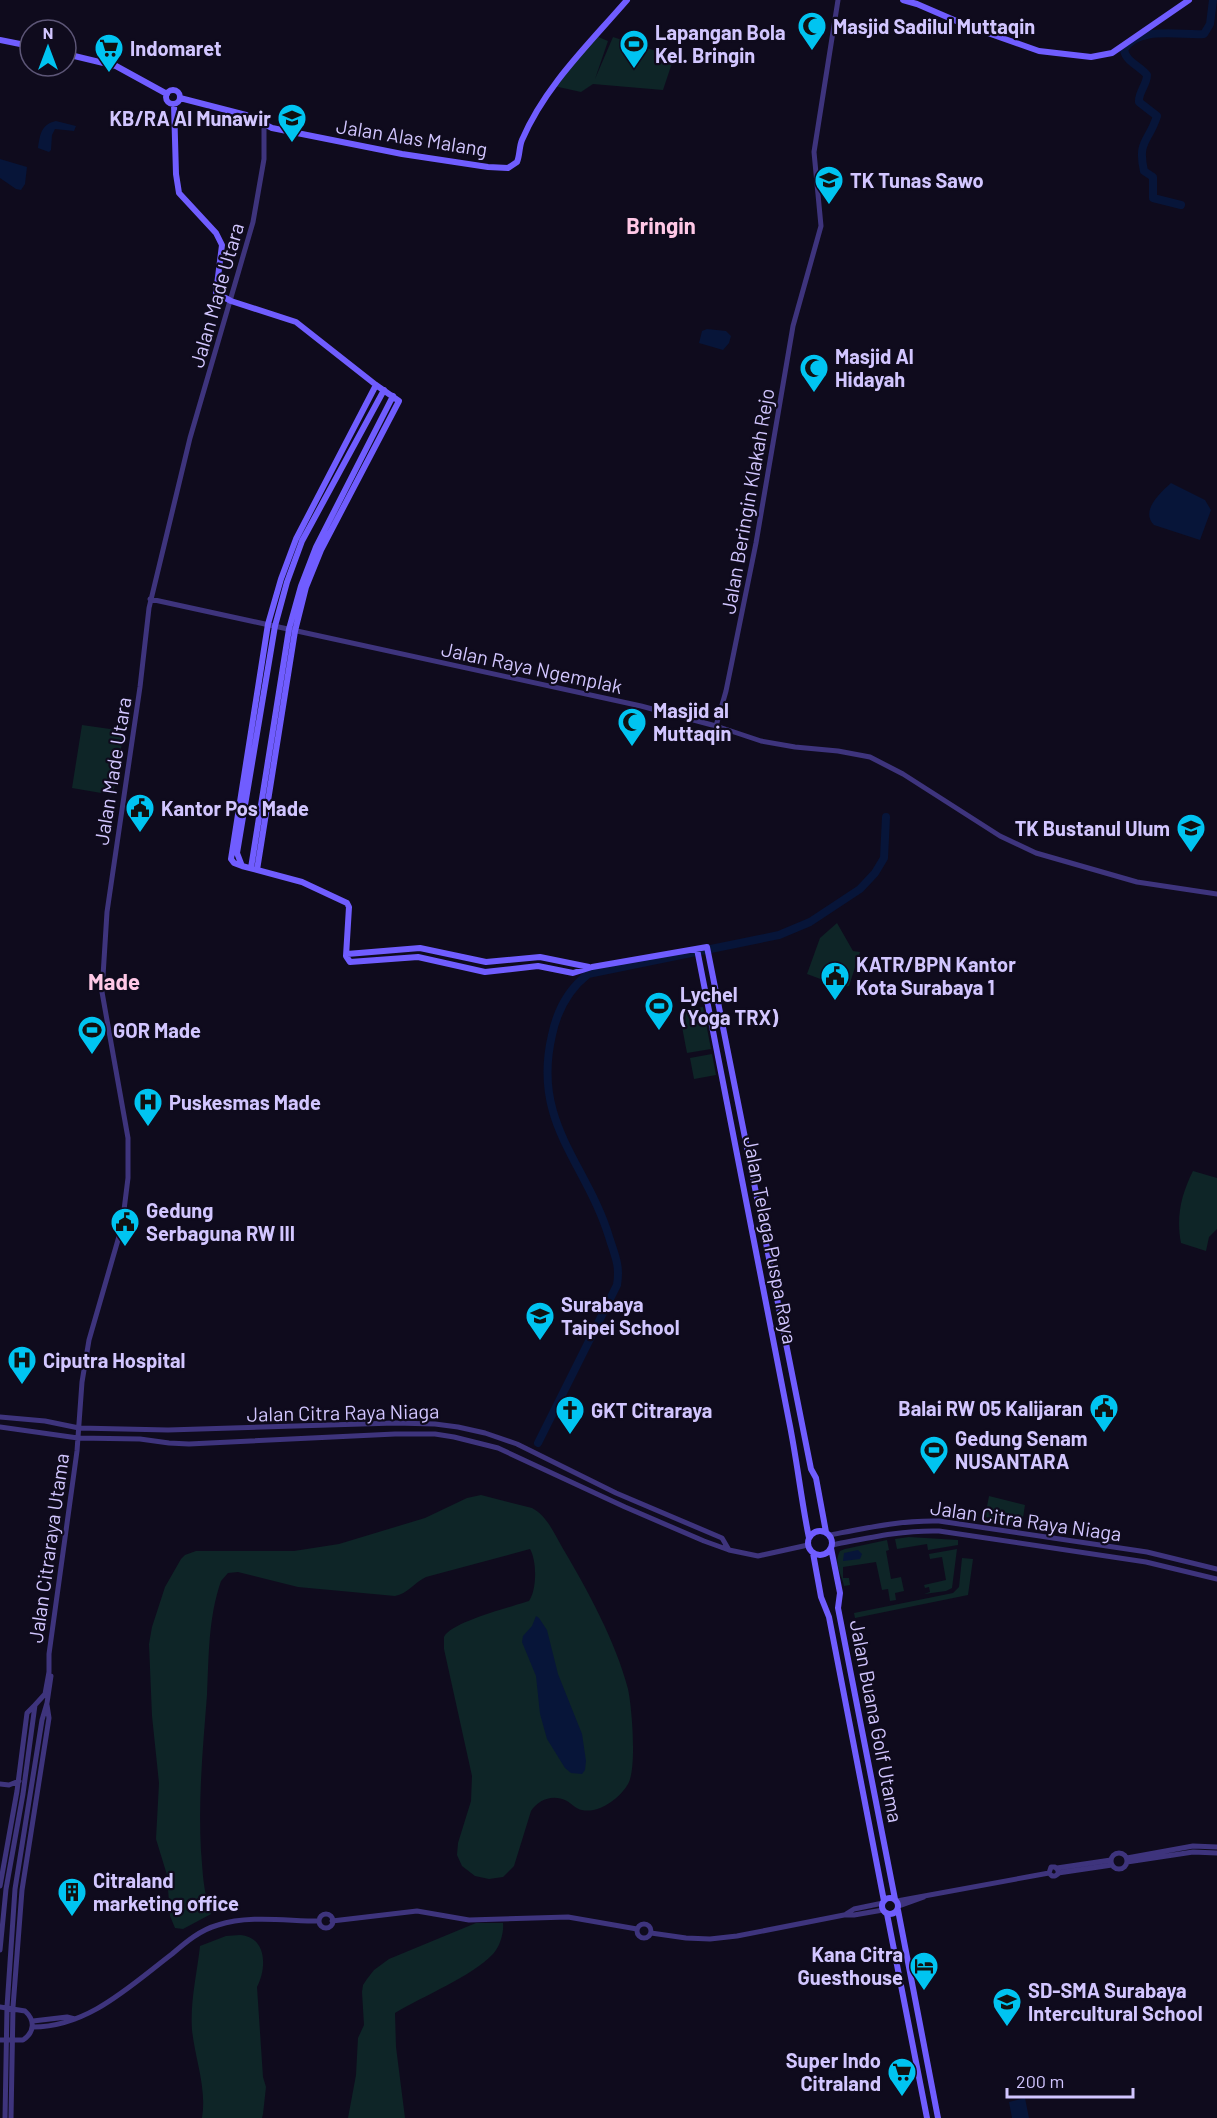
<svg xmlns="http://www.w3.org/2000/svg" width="1217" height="2118" font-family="Barlow,sans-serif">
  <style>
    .green { fill: #0e2527 }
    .water { fill: #071539 }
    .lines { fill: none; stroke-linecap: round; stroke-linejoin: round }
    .river { stroke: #071539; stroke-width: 8 }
    .tertiary { stroke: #3e347d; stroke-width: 5 }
    .secondary { stroke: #705dff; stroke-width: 6 }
    .labels { text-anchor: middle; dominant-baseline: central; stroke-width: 4.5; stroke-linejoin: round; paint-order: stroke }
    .poi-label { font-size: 20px; font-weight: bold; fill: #d2c6ff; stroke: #0f0b1d; text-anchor: start }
    .street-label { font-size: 20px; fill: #d2c6ff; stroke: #0f0b1d }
    .quarter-label { font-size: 22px; font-weight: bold; fill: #ffc8e6; stroke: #0f0b1d }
  </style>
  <rect width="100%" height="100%" fill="#0f0b1d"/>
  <path class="green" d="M596 36 608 41 595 79 613 37 674 57 663 90 593 84 581 92 554 86Z
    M82 725 124 731 113 795 72 788Z
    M837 923 853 951 860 952 849 986 842 987 807 974 820 938Z
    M703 1007 711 1049 687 1053 679 1011Z
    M712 1054 716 1075 694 1079 690 1058Z
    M1193 1171 1217 1178V1229L1209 1237 1206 1251 1181 1243C1176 1217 1181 1195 1193 1171Z
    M481 1495 532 1508C547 1516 554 1533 562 1547 587 1589 616 1642 628 1689 632 1707 637 1769 628 1784 620 1798 599 1814 582 1810 576 1809 572 1804 567 1801 553 1794 539 1799 531 1811L514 1866 503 1877 489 1879 475 1876 462 1866 457 1855 458 1843 471 1801 472 1776 444 1649V1637C451 1622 511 1607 529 1601 537 1590 537 1561 530 1549L426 1577C415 1582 407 1594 395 1596L298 1587 238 1572 228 1573 221 1581C208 1619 209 1656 207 1695 203 1747 198 1798 201 1851 203 1875 203 1890 211 1914L183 1929 175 1928 170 1916 167 1875 156 1839 159 1783 152 1716 149 1644 152 1627 165 1587 181 1559 185 1555 196 1551H294L339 1544 425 1518 467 1498Z
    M989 1496 1025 1505 1022 1524 985 1517Z
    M909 1537 958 1540V1545L928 1550 927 1544 897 1549 895 1539Z
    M887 1540 889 1550 886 1551 891 1579 901 1577 904 1591 895 1593 896 1600 890 1601 888 1589 882 1590 876 1562 843 1567V1578H849L850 1585 844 1586C842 1575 833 1563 840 1551L845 1549Z
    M957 1549 952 1588 946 1591 924 1594 930 1592 929 1587 925 1588 924 1585 946 1580 942 1557 930 1559 929 1554Z
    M962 1558 973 1559 968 1595 855 1618 854 1613 953 1593 959 1587Z
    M476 1923H503C504 1933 500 1946 493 1954 471 1977 423 1996 395 2013L396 2047 405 2118H348L356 2075 358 2038 364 2025 362 1992 363 1985 367 1979 374 1970 389 1959Z
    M240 1935C267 1937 267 1968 257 1987L263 2077 266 2087 263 2114 262 2118H202C207 2088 195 2059 192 2030 190 2001 197 1974 200 1946L226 1936Z"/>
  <path class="water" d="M56 121 76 126 74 131 55 129 52 135 51 150 49 152 38 148C40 135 41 124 56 121Z
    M0 159 27 167 25 184 21 190 16 189 0 178Z
    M707 329 726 331 731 336 729 343 723 350 699 343 702 331Z
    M1171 483 1205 500 1211 510 1200 540 1154 525C1140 511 1160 493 1171 483Z
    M858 1550 862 1554 860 1559 843 1561 844 1553Z
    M536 1616 539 1618 547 1630 558 1674 582 1734 586 1761 585 1770 582 1774 571 1773 565 1768 547 1739 540 1714 536 1676 522 1642 523 1636 532 1626Z
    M1025 2098 1029 2118H1012L1009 2102Z"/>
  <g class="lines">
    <path class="river" d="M1181 205 1153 198V177L1144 171C1137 140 1149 142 1157 116L1139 102C1138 92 1147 85 1147 75 1140 66 1126 62 1124 50 1136 25 1183 36 1204 34L1210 24 1213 0
      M538 1443 617 1285C620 1267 616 1258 610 1240 588 1164 531 1124 552 1035 557 1011 569 989 588 974L779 935 810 922 860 889 875 873 884 858 886 817"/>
    <path class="tertiary" d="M150 599 641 706 716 726 761 741 795 747 838 751 870 757 903 774 1000 836 1036 853 1137 882 1217 894
      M716 726 726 691 756 543 793 326 821 226 814 152 838 0
      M0 1417 45 1421 79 1428 168 1430 395 1423 435 1424 458 1427 485 1433 517 1444 616 1493 722 1538 729 1550
      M0 1427 78 1438 140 1439 169 1443 189 1444 395 1434H435L454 1437 498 1448 625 1507 704 1541 729 1550 758 1556 808 1545
      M830 1535C866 1528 902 1520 939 1521L1147 1552 1217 1569
      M832 1545C868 1538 902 1530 939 1531L1146 1562 1217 1579
      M0 1784 9 1785 19 1781
      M1111 1861a8 8 0 1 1 16 0a8 8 0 1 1-16 0Z
      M1127 1858 1193 1846 1217 1847
      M1127 1862 1193 1852 1217 1853
      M1057 1868 1111 1860
      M1058 1873 1112 1865
      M0 1886 17 1791 27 1713 35 1705
      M897 1901 1049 1873 1052 1876H1055L1058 1874V1870L1055 1867H1051L1049 1873
      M899 1906 924 1897
      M846 1914 854 1909 883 1903
      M319 1921a7 7 0 1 1 14 0a7 7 0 1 1-14 0Z
      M332 1921 417 1911 469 1920 568 1917 637 1929
      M637 1931a7 7 0 1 1 14 0a7 7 0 1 1-14 0Z
      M651 1933 686 1938 710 1939 737 1936 844 1915H854L883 1910
      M0 1950 6 1889 23 1794 35 1705 45 1694 49 1672V1654L77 1451 82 1382 89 1340 122 1226 128 1178V1138L102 992 107 912 140 687 149 608 190 438 253 222 264 159V125
      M0 2007 25 2011C35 2020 35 2032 23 2040H0
      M33 2021 67 2017 75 2019
      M33 2027C88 2027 130 1986 172 1954 186 1942 200 1930 218 1925 249 1915 287 1921 319 1921
      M5 2118 7 2007 15 1889 42 1720 47 1703 51 1676
      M11 2118 13 2007 22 1890 49 1718 47 1705"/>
    <path class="secondary" d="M903 0 917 4 968 26 1039 51 1091 57 1112 53 1189 0
      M0 40 30 46
      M66 54 116 66 167 94
      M166 97a7 7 0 1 1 14 0a7 7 0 1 1-14 0Z
      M180 98 246 115 272 128 402 154 488 167 508 168 517 162C520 155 519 147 522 140 545 86 589 44 627 0
      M174 105 176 174 179 193 216 233 222 245 216 293 231 301 296 322 376 385 399 401 321 550 306 587 295 631 257 870
      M376 385 296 539 281 579 268 624 231 859 234 863 242 866 302 882 347 903 349 907 346 956 350 962 418 957 485 972 538 966 573 973 592 967 707 947 811 1469 816 1478 826 1532
      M242 866 237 853 275 626 287 582 302 541 384 390
      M251 868 289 629 301 586 316 547 393 396
      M697 949 789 1421C797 1460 801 1499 809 1538
      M347 954 420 948 486 962 540 957 589 967
      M808 1543a12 12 0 1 1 24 0a12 12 0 1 1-24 0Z
      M831 1548 840 1593 838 1608 895 1899
      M813 1553 821 1597 829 1617 884 1901
      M882 1906a8 8 0 1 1 16 0a8 8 0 1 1-16 0Z
      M898 1910 938 2118
      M887 1914 927 2118"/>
  </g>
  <defs>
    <g id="mosque-pin" transform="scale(1.5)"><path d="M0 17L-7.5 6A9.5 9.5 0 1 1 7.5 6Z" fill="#00c4f1" stroke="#0f0b1d"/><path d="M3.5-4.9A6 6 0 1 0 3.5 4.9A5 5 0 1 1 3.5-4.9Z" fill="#111"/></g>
    <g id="stadium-pin" transform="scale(1.5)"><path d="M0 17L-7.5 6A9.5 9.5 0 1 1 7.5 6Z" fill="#00c4f1" stroke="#0f0b1d"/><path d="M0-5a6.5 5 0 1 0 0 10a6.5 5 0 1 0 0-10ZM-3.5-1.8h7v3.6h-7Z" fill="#111"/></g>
    <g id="supermarket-pin" transform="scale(1.5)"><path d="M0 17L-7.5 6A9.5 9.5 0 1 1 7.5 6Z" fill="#00c4f1" stroke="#0f0b1d"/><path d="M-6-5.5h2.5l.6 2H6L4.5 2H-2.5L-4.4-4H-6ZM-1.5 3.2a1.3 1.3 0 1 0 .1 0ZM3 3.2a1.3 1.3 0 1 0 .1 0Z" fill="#111"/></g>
    <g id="school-pin" transform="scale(1.5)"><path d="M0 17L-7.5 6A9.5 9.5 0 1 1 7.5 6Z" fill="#00c4f1" stroke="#0f0b1d"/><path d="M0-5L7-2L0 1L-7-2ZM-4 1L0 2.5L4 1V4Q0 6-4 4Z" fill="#111"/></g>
    <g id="civic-pin" transform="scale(1.5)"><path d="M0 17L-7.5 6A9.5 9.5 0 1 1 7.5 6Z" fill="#00c4f1" stroke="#0f0b1d"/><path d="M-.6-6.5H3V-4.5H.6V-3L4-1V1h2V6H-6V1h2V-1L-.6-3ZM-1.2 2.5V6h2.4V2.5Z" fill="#111"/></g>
    <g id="hospital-pin" transform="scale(1.5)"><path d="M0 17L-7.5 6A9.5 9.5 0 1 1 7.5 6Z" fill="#00c4f1" stroke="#0f0b1d"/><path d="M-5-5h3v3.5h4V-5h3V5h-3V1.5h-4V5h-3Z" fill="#111"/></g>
    <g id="church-pin" transform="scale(1.5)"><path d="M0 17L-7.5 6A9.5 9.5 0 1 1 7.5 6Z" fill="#00c4f1" stroke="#0f0b1d"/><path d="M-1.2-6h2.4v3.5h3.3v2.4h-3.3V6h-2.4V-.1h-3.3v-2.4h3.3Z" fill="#111"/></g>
    <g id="building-pin" transform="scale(1.5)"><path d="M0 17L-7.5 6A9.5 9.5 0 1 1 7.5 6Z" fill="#00c4f1" stroke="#0f0b1d"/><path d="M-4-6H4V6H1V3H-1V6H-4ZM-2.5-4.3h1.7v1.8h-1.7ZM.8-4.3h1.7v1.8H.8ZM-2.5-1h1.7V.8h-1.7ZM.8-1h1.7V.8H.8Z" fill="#111"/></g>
    <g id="hotel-pin" transform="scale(1.5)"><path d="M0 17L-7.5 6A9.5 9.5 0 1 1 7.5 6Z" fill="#00c4f1" stroke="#0f0b1d"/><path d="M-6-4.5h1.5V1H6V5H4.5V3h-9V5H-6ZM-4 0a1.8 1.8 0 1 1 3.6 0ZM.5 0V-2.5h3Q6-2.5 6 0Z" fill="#111"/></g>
  </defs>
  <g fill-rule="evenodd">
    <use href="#mosque-pin" x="812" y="26"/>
    <use href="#stadium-pin" x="634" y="44"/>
    <use href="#supermarket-pin" x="109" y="48"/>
    <use href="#school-pin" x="292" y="118"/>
    <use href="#school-pin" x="829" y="180"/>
    <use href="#mosque-pin" x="814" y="368"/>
    <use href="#mosque-pin" x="632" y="722"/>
    <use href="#civic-pin" x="140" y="808"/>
    <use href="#school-pin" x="1191" y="828"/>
    <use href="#civic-pin" x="835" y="976"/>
    <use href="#stadium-pin" x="659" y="1006"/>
    <use href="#stadium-pin" x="92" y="1030"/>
    <use href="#hospital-pin" x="148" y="1102"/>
    <use href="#civic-pin" x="125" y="1222"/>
    <use href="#school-pin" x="540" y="1316"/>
    <use href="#hospital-pin" x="22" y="1360"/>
    <use href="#civic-pin" x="1104" y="1408"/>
    <use href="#church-pin" x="570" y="1410"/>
    <use href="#stadium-pin" x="934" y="1450"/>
    <use href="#building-pin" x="72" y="1892"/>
    <use href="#hotel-pin" x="924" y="1966"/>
    <use href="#school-pin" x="1007" y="2002"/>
    <use href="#supermarket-pin" x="902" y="2072"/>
  </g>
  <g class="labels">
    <g class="poi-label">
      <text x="833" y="26">Masjid Sadilul Muttaqin</text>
      <text x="655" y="32">Lapangan Bola<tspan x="655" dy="23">Kel. Bringin</tspan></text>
      <text x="130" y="48">Indomaret</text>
      <text x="271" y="118" text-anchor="end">KB/RA Al Munawir</text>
      <text x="850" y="180">TK Tunas Sawo</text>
      <text x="835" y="356">Masjid Al<tspan x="835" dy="23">Hidayah</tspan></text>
      <text x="653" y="710">Masjid al<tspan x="653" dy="23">Muttaqin</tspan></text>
      <text x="161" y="808">Kantor Pos Made</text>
      <text x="1170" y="828" text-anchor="end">TK Bustanul Ulum</text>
      <text x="856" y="964">KATR/BPN Kantor<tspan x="856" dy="23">Kota Surabaya 1</tspan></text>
      <text x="680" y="994">Lychel<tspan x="680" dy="23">(Yoga TRX)</tspan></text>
      <text x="113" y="1030">GOR Made</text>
      <text x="169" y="1102">Puskesmas Made</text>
      <text x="146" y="1210">Gedung<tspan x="146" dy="23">Serbaguna RW III</tspan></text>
      <text x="561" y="1304">Surabaya<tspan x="561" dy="23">Taipei School</tspan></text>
      <text x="43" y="1360">Ciputra Hospital</text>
      <text x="1083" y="1408" text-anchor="end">Balai RW 05 Kalijaran</text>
      <text x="591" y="1410">GKT Citraraya</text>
      <text x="955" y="1438">Gedung Senam<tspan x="955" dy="23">NUSANTARA</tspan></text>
      <text x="93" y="1880">Citraland<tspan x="93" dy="23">marketing office</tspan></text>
      <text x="903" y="1954" text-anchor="end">Kana Citra<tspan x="903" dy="23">Guesthouse</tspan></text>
      <text x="1028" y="1990">SD-SMA Surabaya<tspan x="1028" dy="23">Intercultural School</tspan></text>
      <text x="881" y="2060" text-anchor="end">Super Indo<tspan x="881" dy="23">Citraland</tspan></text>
    </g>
    <g class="street-label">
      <text transform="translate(412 137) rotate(9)">Jalan Alas Malang</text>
      <text transform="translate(216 295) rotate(-74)">Jalan Made Utara</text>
      <text transform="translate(747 501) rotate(-80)">Jalan Beringin Klakah Rejo</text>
      <text transform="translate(532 667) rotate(12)">Jalan Raya Ngemplak</text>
      <text transform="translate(112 771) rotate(-81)">Jalan Made Utara</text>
      <text transform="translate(771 1240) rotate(79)">Jalan Telaga Puspa Raya</text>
      <text transform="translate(343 1412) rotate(-1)">Jalan Citra Raya Niaga</text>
      <text transform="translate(1026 1520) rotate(8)">Jalan Citra Raya Niaga</text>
      <text transform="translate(48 1548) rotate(-82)">Jalan Citraraya Utama</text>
      <text transform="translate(877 1721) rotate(79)">Jalan Buana Golf Utama</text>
    </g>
    <g class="quarter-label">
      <text x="661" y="225">Bringin</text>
      <text x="114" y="981">Made</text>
    </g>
  </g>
  <g transform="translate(48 48)"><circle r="28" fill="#0f0b1d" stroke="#5d5677" stroke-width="1.5"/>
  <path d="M0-4.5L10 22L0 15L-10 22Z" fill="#00c4f1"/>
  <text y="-9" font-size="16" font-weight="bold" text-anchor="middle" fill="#d2c6ff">N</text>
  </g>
  <path d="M1007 2088v9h126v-9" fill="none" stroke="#d2c6ff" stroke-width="3"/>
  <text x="1016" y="2088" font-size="18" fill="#d2c6ff" stroke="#0f0b1d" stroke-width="4.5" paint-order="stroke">200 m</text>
</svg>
